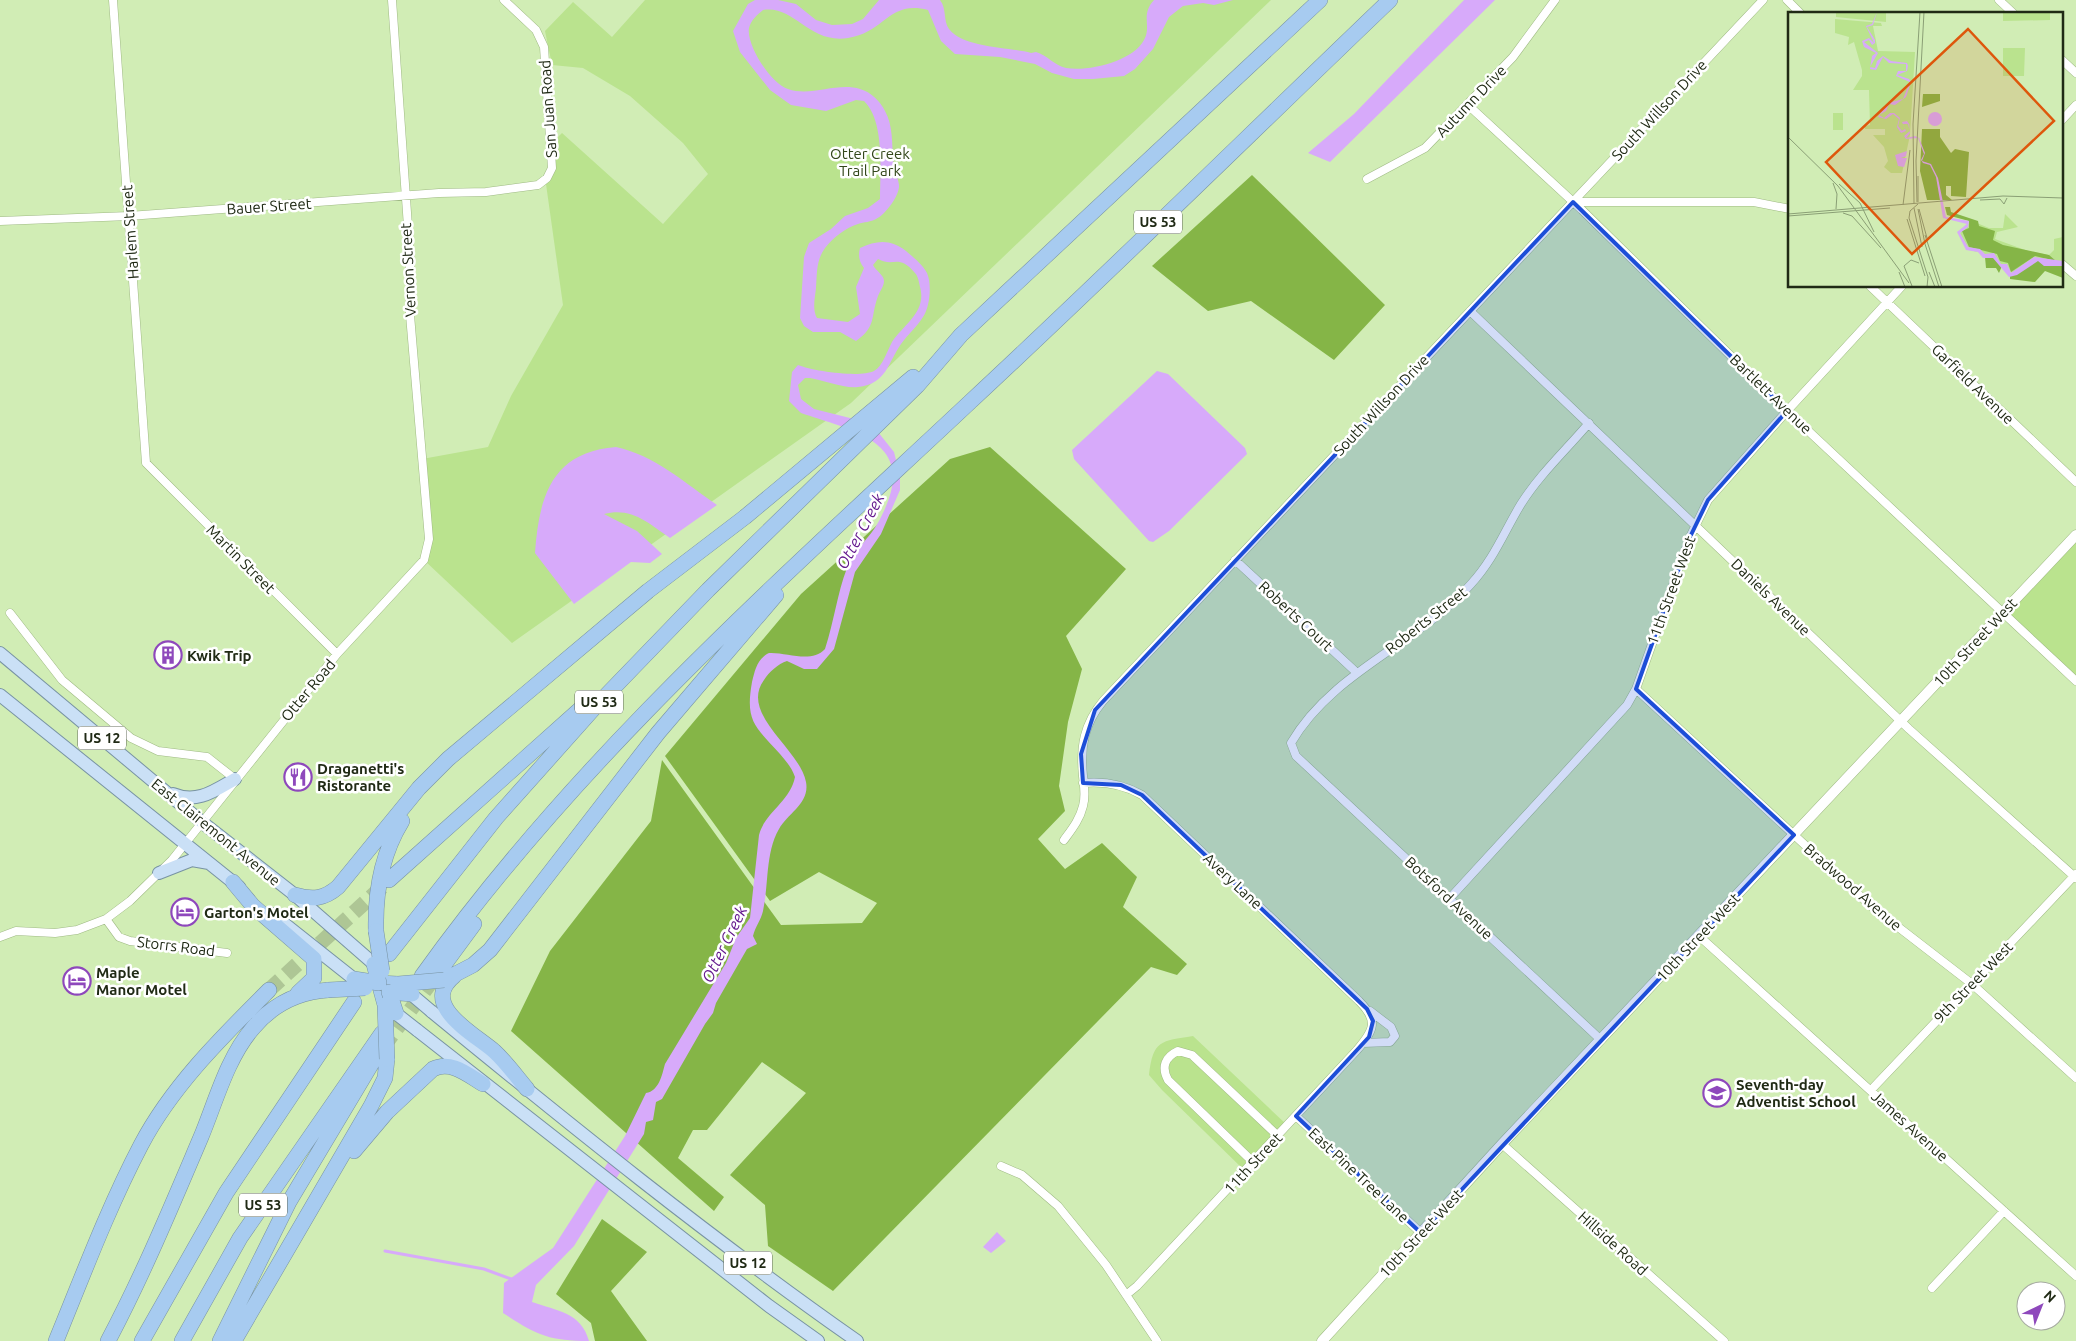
<svg xmlns="http://www.w3.org/2000/svg" width="2076" height="1341" font-family="Ubuntu,sans-serif">
  <style>
    .green { fill: #bae38e }
    .forest { fill: #85b547 }
    .water { fill: #d7aafa }
    .lines { fill: none; stroke-linecap: round; stroke-linejoin: round }
    .stream { stroke: #d7aafa; stroke-width: 3 }
    .motorway-tunnel { stroke: #aec695; stroke-width: 15; stroke-dasharray: 15 8; stroke-linecap: butt }
    .minor-casing { stroke: #9fba84; stroke-width: 9 }
    .tertiary-casing { stroke: #9fba84; stroke-width: 11 }
    .primary-casing { stroke: #7893a3; stroke-width: 14 }
    .motorway-casing { stroke: #7893a3; stroke-width: 16 }
    .minor { stroke: #fff; stroke-width: 8 }
    .tertiary { stroke: #fff; stroke-width: 10 }
    .primary { stroke: #cae0f6; stroke-width: 12 }
    .motorway { stroke: #a7cbf0; stroke-width: 15 }
    .primary-bridge-casing { stroke: #7893a3; stroke-width: 14; stroke-linecap: butt }
    .motorway-bridge-casing { stroke: #7893a3; stroke-width: 16; stroke-linecap: butt }
    .primary-bridge { stroke: #cae0f6; stroke-width: 12 }
    .motorway-bridge { stroke: #a7cbf0; stroke-width: 15 }
    .marked { fill: #1d4ed8; fill-opacity: 0.2; stroke: #1d4ed8; stroke-width: 4; stroke-linejoin: round }
    .labels { text-anchor: middle; dominant-baseline: central; stroke-width: 5; stroke-linejoin: round; paint-order: stroke }
    .shield { fill: #fff; stroke: #636a5b; stroke-width: 1 }
    .shield-label { font-size: 14px; font-weight: bold; fill: #202a15 }
    .street-label { font-size: 15px; fill: #202a15; stroke: #fff }
    .park-label { font-size: 15px; fill: #33471b; stroke: #fff }
    .poi-label { font-size: 15px; font-weight: bold; fill: #202a15; stroke: #fff; text-anchor: start }
    .water-label { font-size: 16px; font-style: italic; fill: #64198e; stroke: #fff }
    .inset-road { fill: none; stroke: #8a9f75; stroke-width: 1 }
    .view { fill: #de570c; fill-opacity: 0.15; stroke: #de570c; stroke-width: 2.5 }
    .inset-edge { fill: none; stroke: #202a15; stroke-width: 2.5 }
  </style>
  <rect width="100%" height="100%" fill="#d1edb5"/>
  <path class="green" d="M645 0H1271L851 403 512 643 424 560 429 539 422 459 488 447 511 396 563 305 546 184 555 164 554 141 562 133 663 224 708 174 683 143 630 96 583 68 552 65 545 31 573 2 612 37Z
    M2076 535V681L2003 612Z
    M1193 1036 1287 1125 1245 1171 1162 1090 1149 1075C1153 1040 1161 1041 1193 1036Z"/>
  <path class="forest" d="M1252 175 1385 305 1334 360 1251 301 1208 311 1152 266Z
    M990 447 1126 569 1066 636 1082 669 1068 722 1059 786 1065 811 1038 839 1065 869 1102 843 1137 877 1123 907 1187 964 1177 975 1151 967 833 1291 768 1246 765 1205 730 1175 806 1093 762 1062 707 1130H693L678 1158 724 1197 714 1211 511 1031 550 951 651 821 662 760 781 925 862 923 877 903 819 872 770 901 665 756 801 594 950 459Z
    M602 1219 647 1252 611 1291 647 1341H595L591 1323 556 1294Z"/>
  <path class="water" d="M755 0H778L796 4 816 20 832 25 852 24 863 19 879 0H940C947 9 943 21 949 29 963 48 1010 47 1031 53L1036 52C1047 55 1055 66 1066 68 1089 72 1133 61 1144 40 1152 26 1140 15 1154 0H1233L1214 5 1203 3 1183 6 1169 17 1153 49 1135 69 1124 76 1093 79H1074L1052 73 1035 64 1000 57 955 54 941 41 928 10C888 0 885 33 848 38 808 44 795 5 763 10 757 15 751 20 749 28 746 45 771 84 788 89 811 97 837 82 860 89 871 92 880 101 885 111 893 125 892 144 893 159 894 169 898 177 899 185 900 195 885 215 876 219 871 222 864 222 858 224 845 228 833 238 825 248 816 260 817 275 816 288 815 298 812 309 817 318L848 322 860 314 856 287 864 268C859 262 858 255 860 248 877 240 891 239 906 251 913 257 922 264 927 273 932 284 930 307 923 317 917 327 908 334 901 344 888 362 887 384 858 387 845 389 823 380 810 378H805L798 385 801 399 814 409 854 419 878 432 894 452 900 476V490L881 534 855 572 834 649 817 669H804L787 661C778 664 769 672 764 680 739 714 800 749 806 782 810 803 788 813 779 829 765 853 769 885 763 911 761 920 755 927 753 936L757 944 747 949 716 1003 713 1013 705 1024 662 1099 656 1102 653 1120 646 1122 644 1134 574 1246 536 1285 532 1302C557 1311 581 1312 589 1341 549 1341 536 1335 503 1313L504 1283 553 1248 625 1136 646 1093C659 1091 662 1075 665 1064L726 963 736 938 750 918 759 835C765 812 790 802 795 777 792 768 786 761 780 754 755 726 745 722 752 682 755 670 757 659 769 653 787 652 811 664 825 649 834 622 837 594 847 568 853 551 870 538 879 521 921 443 860 433 801 413L789 401 792 372 798 365C813 371 860 378 874 371 883 366 887 351 892 342 904 324 927 312 920 287 919 282 918 276 915 273 898 253 894 268 878 259L873 265C876 271 884 275 884 281 884 286 880 291 878 296 870 318 877 326 856 341L840 332H813L804 326 800 318 804 257 809 243 831 229 845 216 868 208 880 199C880 171 885 121 864 101L856 100 826 111 791 105 770 90 740 52 733 31 748 4Z
    M1464 0H1495L1330 162 1308 153 1354 114Z
    M1157 371 1168 374 1245 448 1247 454 1169 531 1153 542 1149 541 1074 459 1072 450Z
    M616 447C654 455 685 483 717 505L670 538C648 523 632 507 604 514L637 531 662 554 650 563 631 562 574 604 535 553C539 496 552 452 616 447Z
    M997 1232 1006 1241 991 1253 983 1247Z"/>
  <g class="lines">
    <path class="stream" d="M385 1251 484 1269 514 1280"/>
    <path class="motorway-tunnel" d="M269 990 384 885
      M383 1047 437 974"/>
    <g class="minor-casing">
      <path id="minor" d="M113 0 146 463 337 654
        M1787 0 1801 14
        M1999 0 2014 14
        M2062 60 2076 73
        M1468 105 1582 210 1787 411 2076 681
        M2062 120 2076 105
        M1367 179 1425 148 1513 57 1555 0
        M1573 202H1754L1790 209
        M0 221 129 216 439 193 486 192 538 185 547 178 552 168 544 47 536 30 504 0
        M2062 264 2076 276
        M1870 286 2076 482
        M1470 311 1909 729 2076 878
        M1589 423C1566 450 1540 474 1521 504 1504 532 1494 559 1471 584 1418 644 1333 671 1291 743L1296 756 1601 1040
        M1235 560 1356 672
        M10 613 62 680 131 738 158 751 207 757 235 779
        M1636 689 1871 906 1972 984 2076 1078
        M1083 783C1105 781 1123 784 1142 795L1359 1001C1379 1021 1374 1030 1357 1050L1137 1286 1126 1295
        M1064 840C1072 829 1080 819 1083 806 1086 796 1084 786 1083 776 1080 747 1084 724 1103 701L1763 0
        M1450 898 1627 705 1636 689 1690 537 1708 500 1787 411 1902 286
        M106 919 119 937 130 941 227 953
        M1699 936 2076 1276
        M0 937 16 931 55 933 77 930 106 919 130 901 172 860 337 654 424 560 429 539 410 315V255L392 0
        M1363 1043 1390 1042 1395 1036 1391 1027 1370 1011
        M1871 1090 2076 874
        M1296 1116 1421 1233
        M1502 1144 1724 1341
        M1254 1163 1168 1080C1161 1067 1165 1057 1178 1051L1192 1055 1278 1136
        M1001 1166 1022 1175 1058 1206 1106 1265 1157 1341
        M1932 1288 2004 1211"/>
    </g>
    <g class="tertiary-casing">
      <path id="tertiary" d="M1322 1341 1502 1144 2076 535"/>
    </g>
    <g class="primary-casing">
      <path id="primary" d="M0 653 203 823 295 895 374 964
        M0 695 239 887
        M173 794C197 804 214 791 235 779
        M159 873 192 860 209 863
        M272 914 354 979
        M431 1011C570 1125 710 1238 857 1341
        M417 1030 769 1306 818 1341"/>
    </g>
    <g class="motorway-casing">
      <path id="motorway" d="M389 880 587 703
        M233 882 253 906 314 959V978L298 993
        M295 895C313 900 324 899 338 887L419 788 448 759 648 591 745 517 913 377
        M376 931C375 892 381 855 402 821
        M389 954 496 818 595 707 708 590 917 386 961 335 1320 0
        M438 973 474 924
        M422 976C576 760 777 583 970 402 1112 270 1250 134 1390 0
        M454 976C419 1005 473 1033 494 1051 506 1062 516 1076 527 1089
        M444 980 473 965 490 950 658 733 776 595
        M385 1005 379 983 398 984
        M354 1151 387 1112 433 1069C451 1060 468 1075 483 1084
        M56 1341C83 1275 108 1208 141 1145 172 1086 222 1037 269 990
        M108 1341C143 1275 172 1205 201 1137 216 1101 227 1058 253 1028 273 1004 298 992 328 990
        M142 1341 226 1193 354 1002
        M182 1341 240 1238 382 1033
        M220 1341 289 1202 378 1053
        M234 1341 371 1106 385 1078 387 1059"/>
    </g>
    <use href="#minor" class="minor"/>
    <use href="#tertiary" class="tertiary"/>
    <use href="#primary" class="primary"/>
    <use href="#motorway" class="motorway"/>
    <g class="primary-bridge-casing">
      <path id="primary-bridge" d="M405 989 431 1011
        M389 1008 417 1030"/>
    </g>
    <g class="motorway-bridge-casing">
      <path id="motorway-bridge" d="M376 931 382 971
        M354 979 379 983 374 964
        M398 984 444 980
        M328 990 365 988
        M385 1005 387 1059
        M396 1013 389 992 412 994"/>
    </g>
    <use href="#primary-bridge" class="primary-bridge"/>
    <use href="#motorway-bridge" class="motorway-bridge"/>
  </g>
  <path class="marked" d="M1573 202 1787 411 1708 500 1690 537 1636 689 1794 835 1421 1233 1296 1116 1369 1037 1373 1021 1367 1009 1142 795 1121 785 1083 783 1081 754 1095 710Z"/>
  <defs>
    <g id="building-ring" transform="scale(1.4375)"><circle r="9.5" fill="#fff" stroke="#8e48bc" stroke-width="1.5"/><path d="M-4-6H4V6H1V3H-1V6H-4ZM-2.5-4.3h1.7v1.8h-1.7ZM.8-4.3h1.7v1.8H.8ZM-2.5-1h1.7V.8h-1.7ZM.8-1h1.7V.8H.8Z" fill="#8e48bc"/></g>
    <g id="restaurant-ring" transform="scale(1.4375)"><circle r="9.5" fill="#fff" stroke="#8e48bc" stroke-width="1.5"/><path d="M-5-6h1v4h1v-4h1v4h1v-4h1v5L-1.5 .5V6h-2V.5L-5-1ZM5-6V6H3V1.5H1.5Q1.5-4 5-6Z" fill="#8e48bc"/></g>
    <g id="hotel-ring" transform="scale(1.4375)"><circle r="9.5" fill="#fff" stroke="#8e48bc" stroke-width="1.5"/><path d="M-6-4.5h1.5V1H6V5H4.5V3h-9V5H-6ZM-4 0a1.8 1.8 0 1 1 3.6 0ZM.5 0V-2.5h3Q6-2.5 6 0Z" fill="#8e48bc"/></g>
    <g id="school-ring" transform="scale(1.4375)"><circle r="9.5" fill="#fff" stroke="#8e48bc" stroke-width="1.5"/><path d="M0-5L7-2L0 1L-7-2ZM-4 1L0 2.5L4 1V4Q0 6-4 4Z" fill="#8e48bc"/></g>
  </defs>
  <g fill-rule="evenodd">
    <use href="#building-ring" x="168" y="655"/>
    <use href="#restaurant-ring" x="298" y="777"/>
    <use href="#hotel-ring" x="185" y="912"/>
    <use href="#hotel-ring" x="77" y="981"/>
    <use href="#school-ring" x="1717" y="1093"/>
  </g>
  <g class="labels">
    <g class="shield">
      <rect x="1134" y="210.5" width="48" height="23" rx="4"/>
      <rect x="575" y="690.5" width="48" height="23" rx="4"/>
      <rect x="78" y="726.5" width="48" height="23" rx="4"/>
      <rect x="239" y="1193.5" width="48" height="23" rx="4"/>
      <rect x="724" y="1251.5" width="48" height="23" rx="4"/>
    </g>
    <g class="shield-label">
      <text x="1158" y="222">US 53</text>
      <text x="599" y="702">US 53</text>
      <text x="102" y="738">US 12</text>
      <text x="263" y="1205">US 53</text>
      <text x="748" y="1263">US 12</text>
    </g>
    <g class="street-label">
      <text transform="translate(1471 101) rotate(-46)">Autumn Drive</text>
      <text transform="translate(548 109) rotate(-94)">San Juan Road</text>
      <text transform="translate(1659 110) rotate(-47)">South Willson Drive</text>
      <text transform="translate(269 206) rotate(-4)">Bauer Street</text>
      <text transform="translate(130 232) rotate(-94)">Harlem Street</text>
      <text transform="translate(408 270) rotate(-93)">Vernon Street</text>
      <text transform="translate(1973 384) rotate(44)">Garfield Avenue</text>
      <text transform="translate(1771 394) rotate(44)">Bartlett Avenue</text>
      <text transform="translate(1381 405) rotate(-47)">South Willson Drive</text>
      <text transform="translate(241 559) rotate(45)">Martin Street</text>
      <text transform="translate(1671 590) rotate(-70)">11th Street West</text>
      <text transform="translate(1771 597) rotate(44)">Daniels Avenue</text>
      <text transform="translate(1296 616) rotate(43)">Roberts Court</text>
      <text transform="translate(1426 620) rotate(-38)">Roberts Street</text>
      <text transform="translate(1975 642) rotate(-47)">10th Street West</text>
      <text transform="translate(308 690) rotate(-50)">Otter Road</text>
      <text transform="translate(216 832) rotate(39)">East Clairemont Avenue</text>
      <text transform="translate(1233 881) rotate(43)">Avery Lane</text>
      <text transform="translate(1853 887) rotate(41)">Bradwood Avenue</text>
      <text transform="translate(1449 898) rotate(43)">Botsford Avenue</text>
      <text transform="translate(1698 937) rotate(-47)">10th Street West</text>
      <text transform="translate(176 946) rotate(7)">Storrs Road</text>
      <text transform="translate(1973 982) rotate(-46)">9th Street West</text>
      <text transform="translate(1910 1126) rotate(42)">James Avenue</text>
      <text transform="translate(1253 1163) rotate(-47)">11th Street</text>
      <text transform="translate(1359 1175) rotate(43)">East Pine Tree Lane</text>
      <text transform="translate(1421 1233) rotate(-47)">10th Street West</text>
      <text transform="translate(1613 1243) rotate(42)">Hillside Road</text>
    </g>
    <g class="park-label">
      <text x="870" y="153">Otter Creek<tspan x="870" dy="17">Trail Park</tspan></text>
    </g>
    <g class="poi-label">
      <text x="187" y="655">Kwik Trip</text>
      <text x="317" y="768">Draganetti's<tspan x="317" dy="17">Ristorante</tspan></text>
      <text x="204" y="912">Garton's Motel</text>
      <text x="96" y="972">Maple<tspan x="96" dy="17">Manor Motel</tspan></text>
      <text x="1736" y="1084">Seventh-day<tspan x="1736" dy="17">Adventist School</tspan></text>
    </g>
    <g class="water-label">
      <text transform="translate(860 531) rotate(-62)">Otter Creek</text>
      <text transform="translate(724 944) rotate(-64)">Otter Creek</text>
    </g>
  </g>
  <g transform="translate(1788 12)">
    <rect width="275" height="275" fill="#d1edb5"/>
    <path d="M48 0H98V10L48 5ZM215 0H262V8L215 9ZM47 7 93 11 94 14H85L90 39 127 40 122 123 114 161H103L96 155 100 149 96 135 85 123H97V117H77V114L82 113 81 78H65L74 64V58L66 30 60 33 61 25 47 21ZM215 36H237L236 64H215ZM45 101H55V118H45ZM217 202 230 215 209 220 207 227 240 239 261 243 266 238V227L275 225V251L220 261 218 256 194 241 181 238 172 224 173 217 184 209 201 216H215Z" fill="#bae38e"/>
    <path d="M135 82H152V89L134 95ZM134 117H152V125L163 141 167 137 181 140 178 185 163 184V174H158V183L164 188H139L132 159ZM157 195H162L163 200 190 209 191 214 207 219 205 228 215 233 261 243 268 249 247 244 223 260 220 251 212 249 209 242 181 235 174 219 181 216V209L159 203ZM204 243 214 254 211 261 208 256H198L197 245ZM247 248 273 251 275 248V266L257 259 247 270 222 267V262Z" fill="#85b547"/>
    <path d="M89 0 85 13 79 15 87 28V31L84 33 81 28 76 30 90 41 82 55 87 56 89 49 95 44 103 49 119 51 120 54 119 59 109 63 121 67 123 70 118 85 107 93 101 92 98 99 91 103 96 106 102 101H106L112 106 110 114 114 119 117 117 114 110 119 109 121 112 122 121 118 126 127 124 131 126 137 141 134 149 143 152 150 166 158 205 181 209 180 215 172 221 180 235 192 237 197 242 206 241 213 252H219L223 261 246 245 275 249V254H256L250 249 229 263 221 265 205 246H195L190 240 178 238 169 220 179 212 155 206 148 165 142 153 135 151 133 148 136 142 130 126 118 127 116 124 122 119 120 112H115L118 119 113 121 109 115 111 107 105 102 98 107 90 105 100 91 115 87 122 70 108 64 110 59H118V52L101 51 95 45 88 58 82 57 84 44 88 41 76 35 74 29 81 26 86 31 78 14 84 12ZM140 107a7 7 0 1 1 14 0a7 7 0 1 1-14 0ZM119 139 118 144 113 146H119L116 155 110 154 107 143Z" fill="#d7aafa"/>
    <path class="inset-road" d="M0 125 50 174 121 271M45 171 49 182 48 197M51 172 72 191 86 220M192 188 212 187 216 192 219 186M129 190 128 149 136 0M130 190V164M126 191 125 112 132 0M130 192 122 199 121 206 140 265 139 275M115 193 122 138M126 196 134 235M130 197 137 232 151 275M131 197 139 226M55 201 64 204 93 236M0 202 215 184 275 186M0 204 102 196M119 207 137 264M137 223 154 275M111 260 117 275M141 260 147 275M124 274 116 254 123 248 131 251"/>
    <path class="view" d="M180 17 266 109 124 242 38 150Z"/>
    <rect width="275" height="275" class="inset-edge"/>
  </g>
  <g transform="translate(2041 1306) rotate(43)"><circle r="24" fill="#ffffff" stroke="#a6aaa1"/>
  <path d="M0-4L9 19L0 12L-9 19Z" fill="#8e48bc"/>
  <text y="-8" font-size="14" font-weight="bold" text-anchor="middle" fill="#202a15">N</text>
  </g>
</svg>
